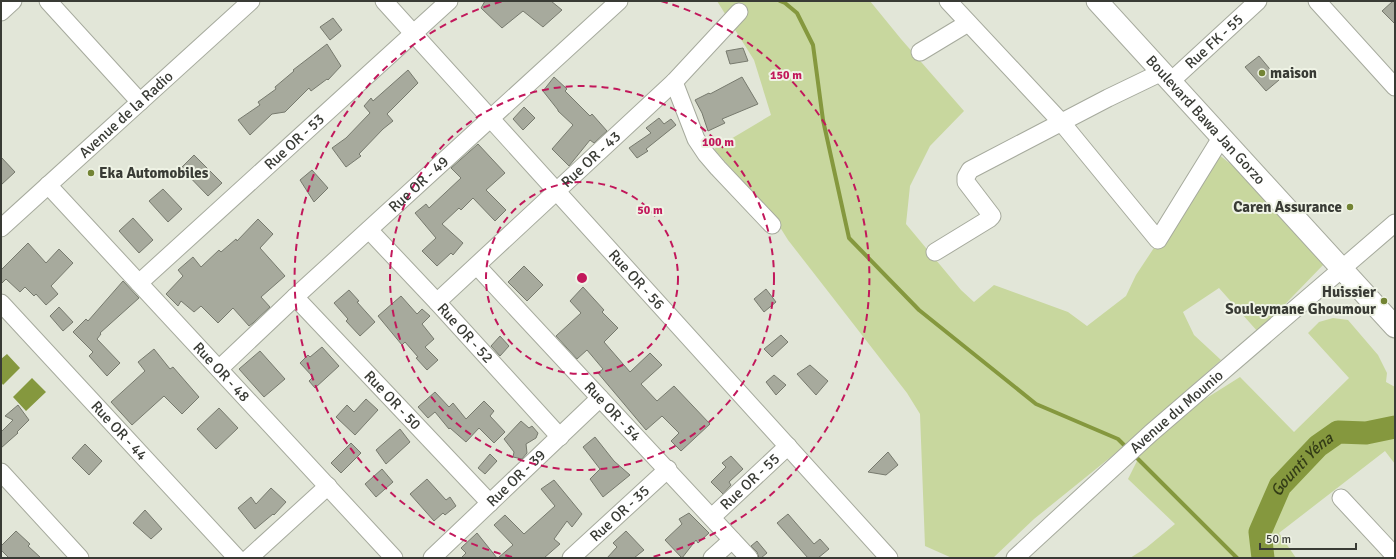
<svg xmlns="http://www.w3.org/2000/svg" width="1396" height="559" font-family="Signika,sans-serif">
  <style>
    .green { fill: #c8d79e }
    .water { fill: #85983e }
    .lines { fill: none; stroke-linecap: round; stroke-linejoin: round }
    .stream { stroke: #85983e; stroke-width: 4 }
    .river { stroke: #85983e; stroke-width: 23 }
    .building { fill: #a7aa9d; stroke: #777a6e }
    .minor-casing { stroke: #a6aa9d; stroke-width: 19 }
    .major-casing { stroke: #a6aa9d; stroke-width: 23 }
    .minor { stroke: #fff; stroke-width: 17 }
    .major { stroke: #fff; stroke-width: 21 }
    .ring { fill: none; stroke: #c2185b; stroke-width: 2; stroke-dasharray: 7 5 }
    .poi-dot { fill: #738434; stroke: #eff3e5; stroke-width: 1.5 }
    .labels { text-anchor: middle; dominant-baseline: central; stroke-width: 4; stroke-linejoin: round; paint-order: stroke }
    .street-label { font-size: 15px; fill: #393b35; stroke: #eff3e5 }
    .poi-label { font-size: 15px; font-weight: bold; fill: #393b35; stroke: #eff3e5; text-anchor: start }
    .water-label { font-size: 16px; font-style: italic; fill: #333c16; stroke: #eff3e5 }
    .centre { fill: #c2185b; stroke: #eff3e5; stroke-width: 2 }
    .ring-label { font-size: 12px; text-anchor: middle; font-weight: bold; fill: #c2185b; stroke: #eff3e5; stroke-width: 4; stroke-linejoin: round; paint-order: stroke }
  </style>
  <rect width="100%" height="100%" fill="#e2e6d8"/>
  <path class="green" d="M717 1H870L901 39 964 111 930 146 910 186 906 224 961 290 974 302 994 285 1068 312 1087 326 1126 296 1136 275 1197 183 1218 154 1252 181 1325 263 1258 332 1219 288 1183 312 1194 335 1221 360 1122 448 1034 519 993 558H952L925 546 920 414 907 393 788 240 773 216 714 149 771 115 754 60Z
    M1333 318 1348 320 1378 355 1387 373 1386 382 1395 387V464L1385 451 1279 533 1296 558H1130L1146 548 1175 524 1128 479 1151 433 1240 377 1294 432 1349 378 1308 333 1319 322Z"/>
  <path class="water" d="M7 354 20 368 3 385 1 382V359Z
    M32 378 46 392 26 411 13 397Z"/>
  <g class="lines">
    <path class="stream" d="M780 1 785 3 797 13 813 45 823 120 849 238 919 310 1036 404 1118 439 1128 449
      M1133 454 1237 558"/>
    <path class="river" id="s1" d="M1263 558 1260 532 1280 486 1318 446 1338 432 1366 433 1395 427"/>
  </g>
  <path class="building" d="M485 1H551L562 10 543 27 523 11 502 28 481 8Z
    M1393 1H1395V24L1382 11Z
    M333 18 342 30 330 40 320 27Z
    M327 44 341 66 328 80 327 79 311 91 309 88 285 112 272 114 250 135 238 120 260 105 258 102 276 89 275 87 294 71 293 70Z
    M743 48 748 61 730 64 726 51Z
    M1259 56 1279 80 1266 91 1245 67Z
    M408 70 418 83 387 114 393 121 383 129 359 154 361 156 346 167 332 148 346 138 370 113 364 106 371 98 373 101Z
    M554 77 567 89 565 91 590 116 592 114 607 131 594 143 590 140 569 166 552 149 573 125 558 111V110L543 91Z
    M742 77 758 104 722 119 725 123 708 131 702 113 695 100 709 93 710 94Z
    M524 107 535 118 523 130 513 119Z
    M659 118 664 124 671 119 676 125 646 149 648 151 637 158 629 148 651 133 646 128Z
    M478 144 505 173 486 190 506 210 495 221 473 198 461 210 459 208 442 224 463 243 453 255 451 253 437 266 422 251 436 238 415 213 426 204 429 208 461 178 451 168Z
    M194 155 222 183 208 196 181 168Z
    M1 157 15 172 1 185Z
    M312 170 328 188 314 202 300 180Z
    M163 189 182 209 168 222 149 201Z
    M133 218 153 240 139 253 119 231Z
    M258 219 273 234 260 248 285 276 261 297 270 307 253 323 249 326 233 308 218 323 201 306 194 312 181 301 178 306 166 294 183 276 178 270 193 257 201 267 219 250 221 252 236 239 237 241Z
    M28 243 46 263 59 249 73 263 51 286 58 294 46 305 36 294 34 296 25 287 20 292 6 279 1 284V270Z
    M524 266 543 285 527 301 508 282Z
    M123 281 139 298 100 333 101 334 97 339 120 363 107 376 89 356 93 352 73 332 86 319 88 321Z
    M583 287 604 310 602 312 618 328 604 342 630 372 650 353 662 365 641 384 657 401 674 386 710 424 681 451 671 441 679 433 662 416 646 430 598 373 603 369 587 350 577 359 556 336 581 313 570 301Z
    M766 289 776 302 764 312 754 299Z
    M349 290 359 301 357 302 375 322 360 336 346 321 348 319 334 303Z
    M401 296 417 314 422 309 430 316 422 324 434 339 425 347 438 360 427 370 416 358 418 357 405 342 402 345 378 316Z
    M59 307 73 322 63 331 50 316Z
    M781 335 788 342 772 357 764 349Z
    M500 336 509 346 500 356 491 346Z
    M322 347 339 366 315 388 309 381 313 377 300 363 308 355 310 357Z
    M154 349 170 369 173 367 199 397 182 414 164 396 132 425 111 402 145 371 138 362Z
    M260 351 285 379 264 397 239 369Z
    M810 365 828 381 816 395 797 374Z
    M774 375 786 385 776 395 766 382Z
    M435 392 449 407 453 403 466 419 484 401 494 411 490 416 505 432 494 443 479 428 466 442 450 428 449 429 435 412 428 418 418 407Z
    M366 399 378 410 355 435 336 417 347 405 354 412Z
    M18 405 29 420 17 432 18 433 1 448V432L13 420 5 416Z
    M219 408 238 428 216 449 197 429Z
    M521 421 529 428 532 426 538 433 536 438 526 444 527 453 522 459 513 457 514 452 504 439Z
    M400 429 410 442 386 464 376 450Z
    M595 437 614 461 630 475 603 497 590 479 600 469 583 447Z
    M351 443 361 453 341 473 331 463Z
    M85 444 102 461 89 475 72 458Z
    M888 452 898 465 886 475 868 472Z
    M490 454 497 461 485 474 478 468Z
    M731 456 743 469 729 482 731 485 723 494 711 482 726 467 722 463Z
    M382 469 393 482 376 497 365 484Z
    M427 479 446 500 450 497 456 506 445 515 443 513 434 521 410 494Z
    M554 480 582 514 572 527 567 521 554 539 560 544 544 558H498L513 545 494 525 505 515 524 534 555 506 541 489Z
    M271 488 286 502 274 515 273 514 255 529 238 508 251 497 256 504Z
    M145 510 162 529 151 539 133 523Z
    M689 513 709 533 698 543 696 540 682 558 665 540 682 524 679 519Z
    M788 514 814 544 820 539 829 549 818 558H808L777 523Z
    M16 531 30 544 28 546 41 558H9L1 550V546Z
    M626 531 644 550 634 558H607L617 547 613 543Z
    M477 533 497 558H461L466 553 461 548Z
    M757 541 767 553 761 558H759L757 552 751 546Z"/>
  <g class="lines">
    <g class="minor-casing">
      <g id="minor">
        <path d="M48 1 140 102"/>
        <path id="s2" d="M384 1 889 558"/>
        <path d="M948 1 1062 123 1158 240 1221 138"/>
        <path d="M1317 1 1395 87"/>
        <path d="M1 12 13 1"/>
        <path d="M920 52 968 23"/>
        <path d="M674 82 696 139 706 154 718 168 772 225"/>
        <path id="s3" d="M1170 82 1258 1"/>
        <path id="s4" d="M48 185 394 558"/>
        <path id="s5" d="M1 228 251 1"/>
        <path id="s6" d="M369 230 437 302 560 437"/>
        <path d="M935 252 989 219 992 216 966 182V177L970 170 1108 98 1162 72"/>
        <path id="s7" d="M477 266 749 558"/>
        <path id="s8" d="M139 283 449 1"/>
        <path id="s9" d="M295 297 490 503"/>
        <path id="s10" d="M437 302 674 82 739 12"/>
        <path id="s11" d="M1 303 237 558"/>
        <path id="s12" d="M219 369 295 297 619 1"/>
        <path d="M1 472 80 558"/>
        <path d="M1341 498 1395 556"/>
        <path id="s13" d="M712 517 788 446"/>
        <path d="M249 558 328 486"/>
        <path id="s14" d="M432 558 600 398"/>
        <path id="s15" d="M571 558 668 469"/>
        <path d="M712 558 732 540"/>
        <path id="s16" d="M1015 558 1151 433 1395 223"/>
      </g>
    </g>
    <g class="major-casing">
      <g id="major">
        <path id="s17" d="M1097 1 1395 327"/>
      </g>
    </g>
    <use href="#minor" class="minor"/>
    <use href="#major" class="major"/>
  </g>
  <g class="ring">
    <circle cx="582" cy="278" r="96"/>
    <circle cx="582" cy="278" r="192"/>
    <path d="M512 557A288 288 0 0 1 503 1M661 1A288 288 0 0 1 652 557"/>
  </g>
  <g class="poi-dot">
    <circle cx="1262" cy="73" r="4"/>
    <circle cx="91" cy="173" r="4"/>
    <circle cx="1350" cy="207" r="4"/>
    <circle cx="1384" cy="301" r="4"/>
  </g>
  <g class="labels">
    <g class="street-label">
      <text stroke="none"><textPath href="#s3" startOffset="60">Rue FK - 55</textPath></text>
      <text stroke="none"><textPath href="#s5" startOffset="169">Avenue de la Radio</textPath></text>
      <text stroke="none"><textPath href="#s17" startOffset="161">Boulevard Bawa Jan Gorzo</textPath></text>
      <text stroke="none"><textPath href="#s8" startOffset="210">Rue OR - 53</textPath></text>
      <text stroke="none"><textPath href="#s10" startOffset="210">Rue OR - 43</textPath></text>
      <text stroke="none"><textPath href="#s12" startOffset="272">Rue OR - 49</textPath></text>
      <text stroke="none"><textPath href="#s2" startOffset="376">Rue OR - 56</textPath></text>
      <text stroke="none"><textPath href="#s6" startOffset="141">Rue OR - 52</textPath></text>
      <text stroke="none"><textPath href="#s4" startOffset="255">Rue OR - 48</textPath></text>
      <text stroke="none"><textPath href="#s9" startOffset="142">Rue OR - 50</textPath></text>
      <text stroke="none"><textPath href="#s7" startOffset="199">Rue OR - 54</textPath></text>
      <text stroke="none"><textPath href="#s16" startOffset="218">Avenue du Mounio</textPath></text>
      <text stroke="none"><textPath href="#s11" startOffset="174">Rue OR - 44</textPath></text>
      <text stroke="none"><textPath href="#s14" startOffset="116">Rue OR - 39</textPath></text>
      <text stroke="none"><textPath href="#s13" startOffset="52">Rue OR - 55</textPath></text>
      <text stroke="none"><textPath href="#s15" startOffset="66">Rue OR - 35</textPath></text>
    </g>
    <g class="poi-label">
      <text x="1270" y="73">maison</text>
      <text x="99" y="173">Eka Automobiles</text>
      <text x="1342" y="207" text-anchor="end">Caren Assurance</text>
      <text x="1376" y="292" text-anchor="end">Huissier<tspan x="1376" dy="17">Souleymane Ghoumour</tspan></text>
    </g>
    <g class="water-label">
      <text stroke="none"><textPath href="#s1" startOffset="107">Gounti Yéna</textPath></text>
    </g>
  </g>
  <circle cx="582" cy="278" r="6" class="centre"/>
  <g class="ring-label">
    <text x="786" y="79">150 m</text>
    <text x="718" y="146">100 m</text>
    <text x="650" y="214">50 m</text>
  </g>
  <rect width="1396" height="559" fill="none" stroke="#393b35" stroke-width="4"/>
  <path d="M1260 543v6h96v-6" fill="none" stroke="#393b35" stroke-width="2"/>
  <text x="1266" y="543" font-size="12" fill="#393b35" stroke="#eff3e5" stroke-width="3" paint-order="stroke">50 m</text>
</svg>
